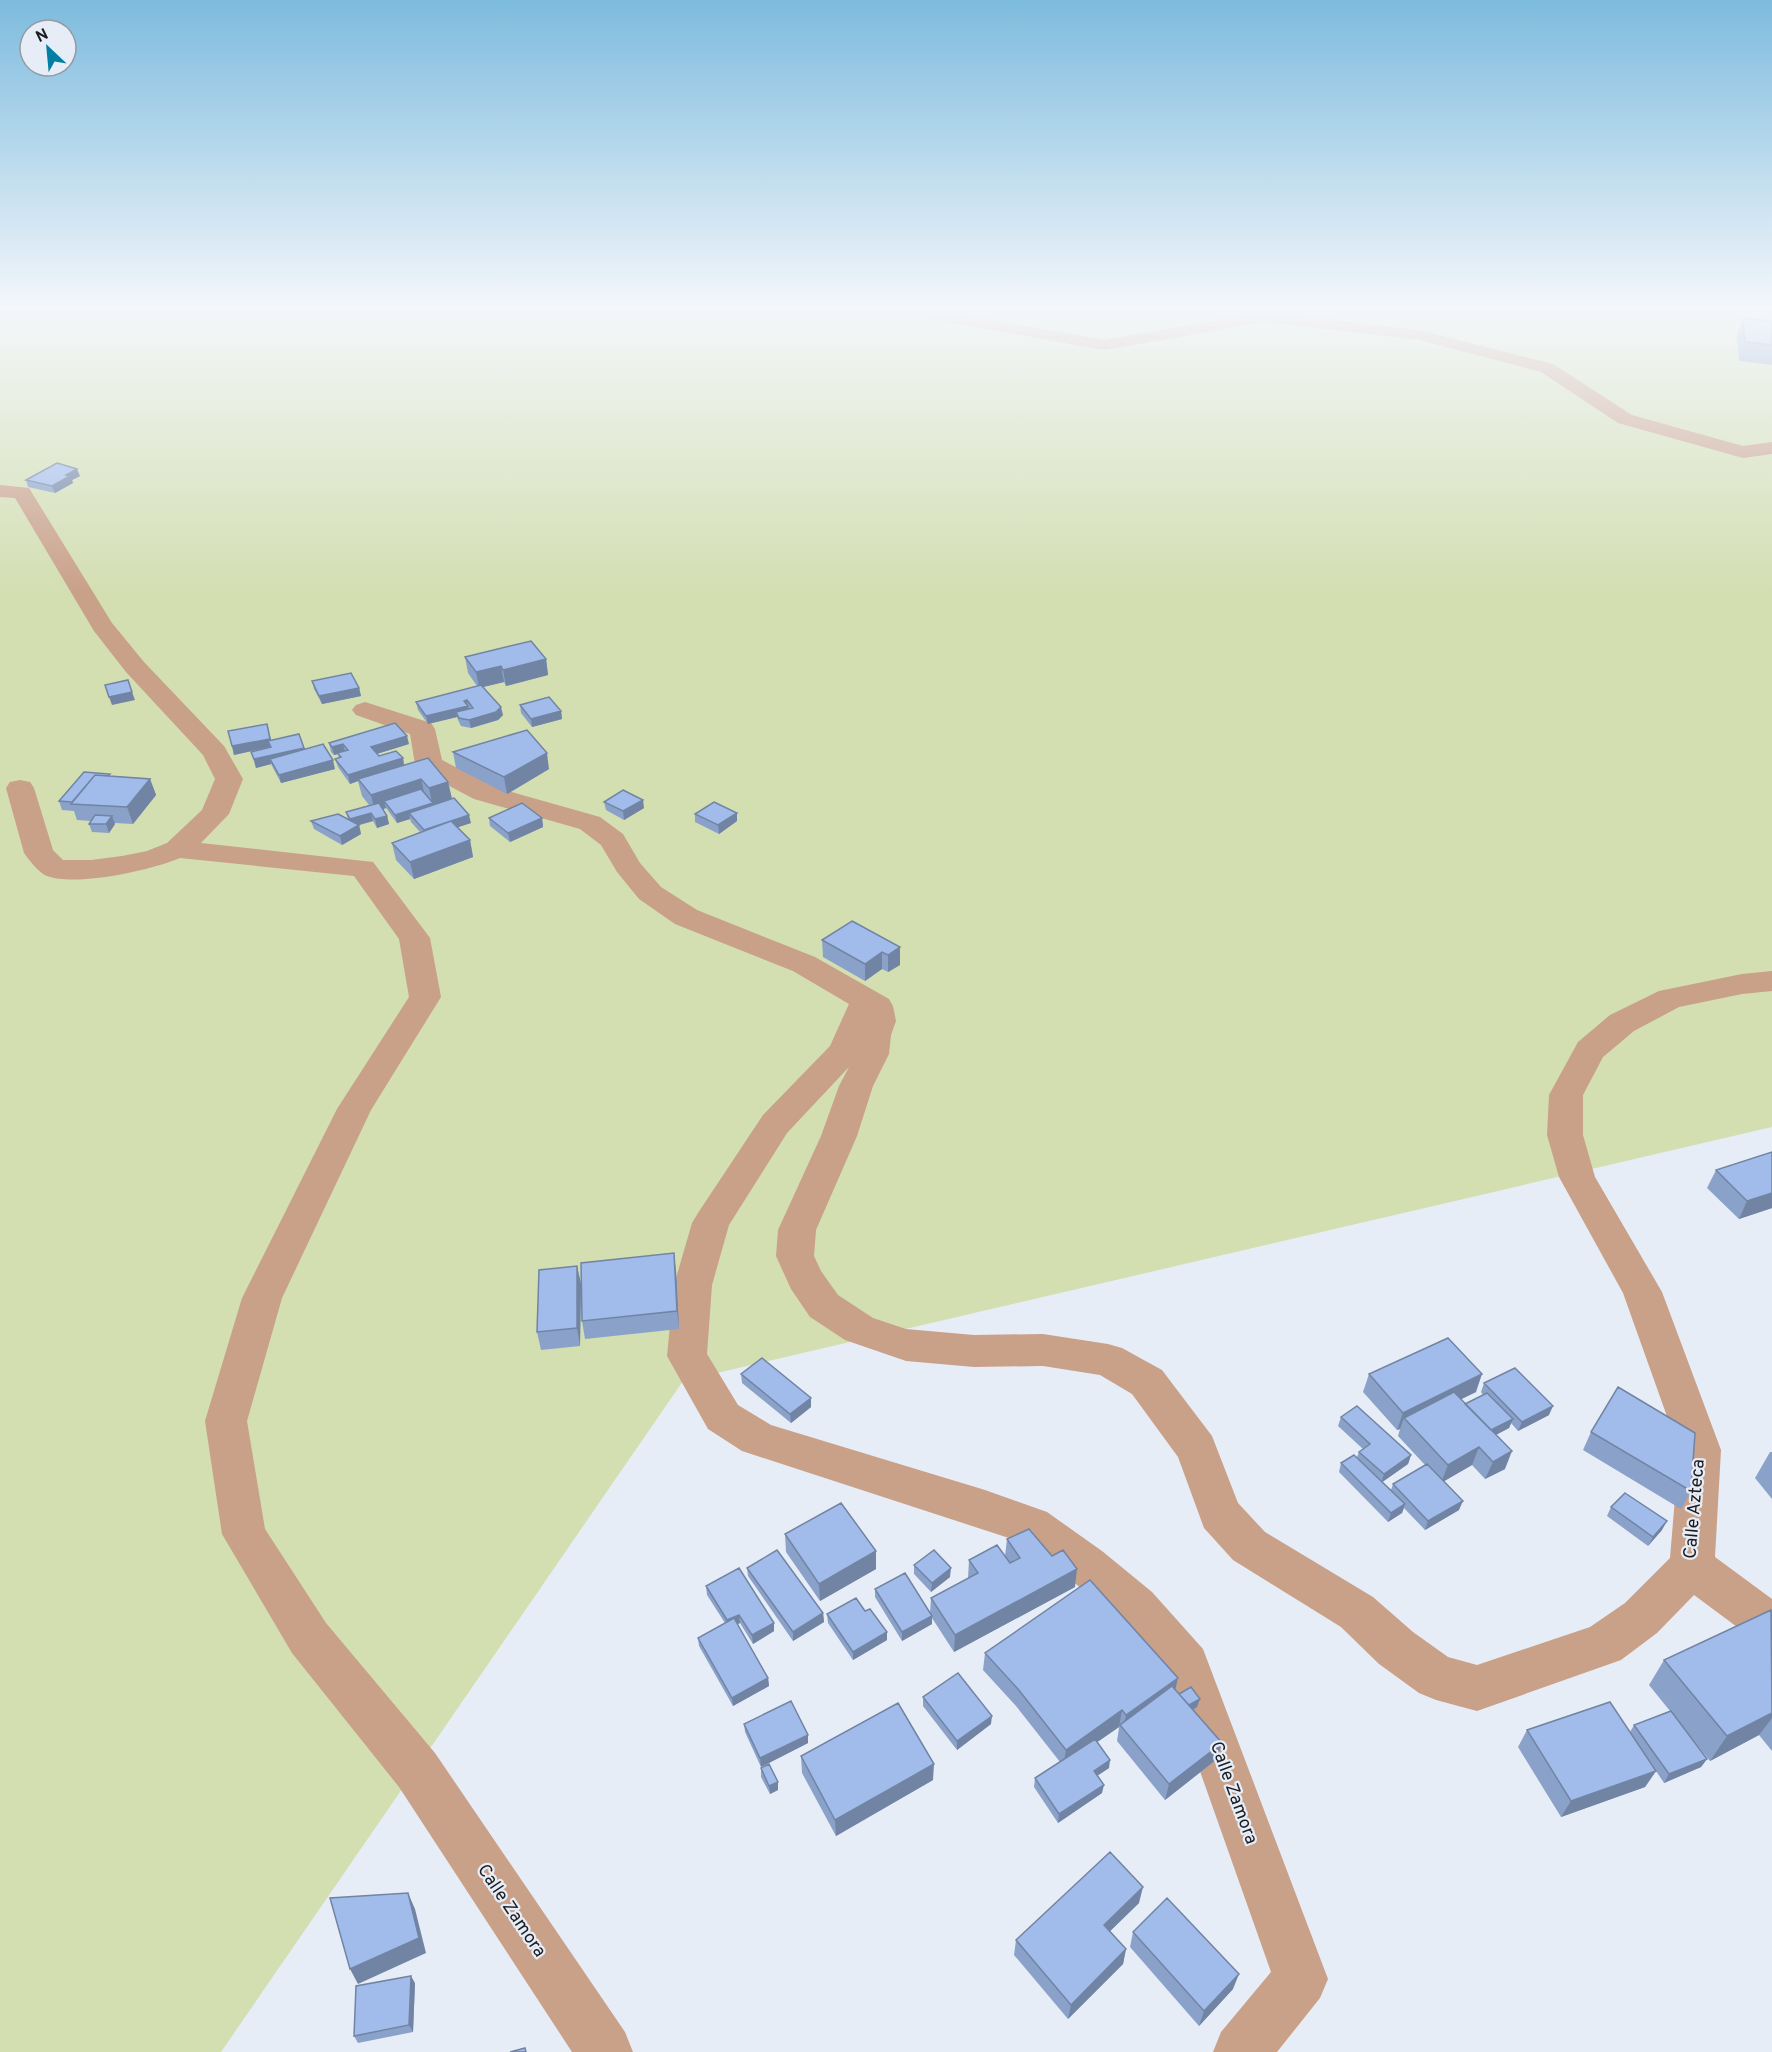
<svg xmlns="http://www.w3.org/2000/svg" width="1772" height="2052" font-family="Overpass,sans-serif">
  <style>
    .green { fill: #d3deb1 }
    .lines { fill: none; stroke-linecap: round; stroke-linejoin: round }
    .minor { fill: #c9a088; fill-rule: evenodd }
    .wall { fill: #8aa2c9 }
    .shaded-wall { fill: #7184a4 }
    .building { fill: #a1bcea; stroke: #7184a4; stroke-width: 1.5 }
    .labels { text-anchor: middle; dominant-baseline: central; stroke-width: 4.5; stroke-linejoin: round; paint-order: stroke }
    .near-street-label { font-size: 18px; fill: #1a1c20; stroke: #e7edf7 }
  </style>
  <rect width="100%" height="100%" fill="#e7edf7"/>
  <path class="green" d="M0 306H1772V1127L683 1381 221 2052H0Z"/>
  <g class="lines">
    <path class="minor" d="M853 306H913L1104 340 1265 312 1419 330 1553 364 1632 415 1743 446 1772 442V454L1743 458 1618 423 1541 372 1419 340 1265 322 1104 350 913 316 861 311 855 310Z
      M0 485 29 488 112 623 144 662 224 746 243 779 229 814 201 843 373 862 430 938 441 997 371 1110 282 1298 247 1421 265 1529 326 1623 435 1753 625 2032 633 2052H572L399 1787 292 1653 222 1534 205 1421 242 1298 337 1109 409 997 399 939 354 876 180 858C152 870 76 887 47 876 39 873 30 861 24 853L6 788 10 782 20 780 30 782 34 788 53 850 63 860H91L122 856 147 851 167 843 202 810 215 779 203 755 126 672 94 631 15 498 0 497Z
      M365 702 431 723 435 729 442 760 494 787 600 817 623 834 640 863 661 887 697 910 815 957 889 999 893 1006 896 1021 891 1035 889 1054 873 1086 857 1136 816 1230 814 1256 821 1271 838 1295 873 1318 906 1329 974 1335 1043 1334 1108 1344 1122 1348 1162 1370 1212 1436 1238 1503 1265 1532 1373 1597 1413 1632 1448 1657 1477 1665 1590 1627 1625 1603 1670 1558 1679 1450 1623 1293 1559 1177 1547 1135 1549 1095 1578 1042 1610 1015 1659 991 1742 974 1772 971V991L1742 994 1679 1007 1634 1031 1603 1057 1583 1095V1135L1595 1177 1662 1292 1721 1450 1715 1557 1772 1599V1648L1756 1641 1694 1595 1657 1633 1621 1660 1477 1711 1436 1700 1419 1693 1379 1664 1341 1627 1233 1560 1204 1528 1178 1457 1132 1394 1100 1375 1043 1366 974 1367 906 1361 845 1340 810 1317 791 1289 776 1256 778 1230 821 1136 839 1086 849 1067 787 1133 729 1225 712 1285 707 1354 738 1405 771 1425 985 1490 1047 1512 1102 1551 1152 1592 1203 1649 1328 1979 1320 1998 1277 2052H1213L1221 2032 1271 1972 1167 1678 1120 1622 1070 1579 1015 1540 742 1451 708 1429 667 1356 674 1285 692 1223 698 1213 763 1115 830 1046 849 1004 793 971 675 924 639 899 617 872 601 845 580 829 474 799 419 770 415 764 410 734 356 715 352 710 356 705Z"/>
  </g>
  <path class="wall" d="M1743 318 1772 321V365L1739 361 1737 336Z
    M80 476 72 480 73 483 55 493 28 487 26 480Z
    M465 657 546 659 548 675 506 686 504 682 483 687 503 715 498 720 471 728 461 726 458 720 457 717 428 724 418 710 416 702 477 686 468 673Z
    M312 681 359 688 361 696 322 704 314 689Z
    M520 705 561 711 562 719 532 727 521 713Z
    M271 740 305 749 335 769 281 783 271 764 256 768 251 752 265 748 234 755 232 746Z
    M329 743 409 744 377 754 379 756 403 758 404 765 448 782 452 799 471 823 458 827 470 840 473 857 414 879 396 860 392 843 420 832 411 822 410 819 397 823 386 808 383 809 387 816 389 824 377 828 373 821 359 825 361 834 342 845 314 829 311 821 348 819 346 812 369 805 362 796 358 781 350 784 338 767 335 759 339 758 338 754 334 755 331 752Z
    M453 752 549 769 507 794 456 768Z
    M110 776 150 779 156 795 133 824 115 823V824L109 833 92 832 89 824 91 821 77 820 74 811 62 810 59 801Z
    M604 802 644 808 624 820 606 810Z
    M695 814 737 821 719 834 695 822Z
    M489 818H542L543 827 510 842 490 826Z
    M822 940 900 947V965L888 972 882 969 865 981 823 957Z
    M1772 1152V1208L1739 1219 1707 1188 1716 1170Z
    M577 1266 581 1284 580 1346 541 1350 537 1332Z
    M676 1271 679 1329 585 1339 582 1321Z
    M741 1374 811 1407 791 1423 742 1383Z
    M1369 1374 1476 1392 1461 1399 1465 1404 1483 1395 1481 1392 1484 1383 1549 1415 1518 1431 1511 1423 1509 1428 1496 1435 1505 1469 1485 1479 1472 1465 1444 1481 1459 1510 1425 1530 1404 1508 1402 1513 1388 1522 1339 1472 1341 1463 1357 1457 1359 1452 1363 1449 1338 1426 1341 1417 1411 1455 1408 1464 1382 1482 1391 1490 1393 1484 1425 1465 1398 1436 1400 1429 1397 1430 1363 1392Z
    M1591 1432 1691 1491 1681 1509 1583 1450Z
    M1770 1452H1772V1499L1755 1478Z
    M1611 1507 1662 1530 1648 1546 1607 1516Z
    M785 1534 876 1569 820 1601 786 1552Z
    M1007 1539 1075 1587 954 1652 932 1618V1624L902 1641 875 1597V1589L930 1613 931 1598 968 1578 969 1560 1005 1556Z
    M914 1565 950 1577 931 1592 914 1574Z
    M747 1568 823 1613 824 1622 793 1641 748 1576Z
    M706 1586 774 1631 753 1644 740 1623 737 1624 768 1678 769 1686 733 1706 699 1646 698 1638 725 1623 707 1595Z
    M1772 1610V1751L1759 1735 1710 1761 1686 1731 1707 1759 1701 1767 1664 1783 1656 1771 1645 1787 1561 1817 1518 1747 1527 1730 1630 1732 1634 1725 1670 1711 1649 1685 1664 1660Z
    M827 1614 887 1640 853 1660 828 1623Z
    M985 1653 1175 1689 1179 1694 1197 1707 1193 1710 1222 1743 1217 1759 1165 1800 1117 1741 1119 1728V1727L1097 1742 1109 1768 1097 1776 1102 1793 1058 1823 1034 1787 1035 1778 1060 1762 1016 1706 983 1670Z
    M923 1697 991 1724 957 1750 923 1706Z
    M744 1724 808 1735V1743L761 1767 745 1732Z
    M801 1756 933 1780 836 1836 802 1773Z
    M761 1768 778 1782V1790L770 1794 761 1777Z
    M1139 1903 1110 1931 1126 1949 1123 1964 1068 2019 1014 1955 1016 1940Z
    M1133 1932 1233 1989 1199 2026 1130 1947Z
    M415 1983 413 2032 358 2043 354 2036Z"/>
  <path class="shaded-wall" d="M77 469 80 476 72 480 73 483 55 493 52 486 66 475Z
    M546 659 548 675 506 686 503 670Z
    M501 666 504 682 479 688 476 672Z
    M359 688 361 696 322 704 319 696Z
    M132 692 135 700 112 705 109 697Z
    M467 700 469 714 456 712 457 717 428 724 426 716Z
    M501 707 503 715 498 720 471 728 469 720Z
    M561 711 562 719 532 727 531 719Z
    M267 724 273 747 268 741 270 747 234 755 232 746Z
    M407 736 409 744 373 755 371 747Z
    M343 744 345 752 334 755 332 747Z
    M304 748 307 756 270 759 271 764 256 768 254 759Z
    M547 753 549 769 507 794 504 777Z
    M403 758 404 766 358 779V781L350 784 348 775Z
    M333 760 335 769 281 783 279 775Z
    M150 779 156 795 133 824 127 807Z
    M421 779 425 796 384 801 386 808 375 812 371 795Z
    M448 782 452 799 409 813 410 819 397 823 395 815 432 803 429 788Z
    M643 800 644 808 624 820 623 811Z
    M371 813 373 821 359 825 361 834 342 845 340 836 352 827 350 819Z
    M737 813V821L719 834 718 825Z
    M469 815 471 823 425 838 424 830Z
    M112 816 115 824 109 833 106 824Z
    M387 816 389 824 377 828 375 819Z
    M542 818 543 827 510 842 508 833Z
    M470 840 473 857 414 879 410 862Z
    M900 947V965L888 972V955Z
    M882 952V969L865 981V964Z
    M1772 1193V1208L1739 1219 1747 1201Z
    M674 1253 676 1271 679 1329 677 1311Z
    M577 1266 581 1284 580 1346 577 1328Z
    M1482 1374 1476 1392 1410 1424 1404 1418 1400 1429 1397 1430 1403 1413Z
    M811 1398V1407L791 1423 790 1414Z
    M1553 1406 1549 1415 1518 1431 1522 1422Z
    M1513 1419 1509 1428 1480 1443 1484 1434Z
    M1479 1447 1472 1465 1441 1483 1448 1465Z
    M1512 1451 1505 1469 1485 1479 1493 1462Z
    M1411 1455 1408 1464 1381 1483 1384 1474Z
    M1463 1501 1459 1510 1425 1530 1428 1521Z
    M1405 1504 1402 1513 1388 1522 1391 1513Z
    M1667 1521 1662 1530 1648 1546 1653 1537Z
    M876 1551V1569L820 1601 819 1584Z
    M951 1568 950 1577 931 1592 932 1583Z
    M1077 1569 1075 1587 954 1652 955 1635Z
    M823 1613 824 1622 793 1641V1632Z
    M739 1615 740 1623 728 1629 727 1620Z
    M932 1616V1624L902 1641V1632Z
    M774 1623V1631L753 1644 752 1635Z
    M887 1632V1640L853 1660V1652Z
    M768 1678 769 1686 733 1706 732 1698Z
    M1178 1678 1174 1695 1123 1729 1126 1715Z
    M1200 1699 1197 1707 1183 1716 1185 1707Z
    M1122 1710 1119 1727 1063 1766 1066 1750Z
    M1772 1713V1718L1759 1735 1710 1761 1727 1736Z
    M992 1716 991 1724 957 1750V1741Z
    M808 1735V1743L761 1767 760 1758Z
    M1222 1743 1217 1759 1165 1800 1169 1784Z
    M1707 1759 1701 1767 1664 1783 1669 1774Z
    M1110 1760 1109 1768 1092 1779 1094 1771Z
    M934 1764 933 1780 836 1836 835 1820Z
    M1656 1771 1645 1787 1561 1817 1571 1801Z
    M778 1782V1790L770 1794 769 1786Z
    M1104 1785 1102 1793 1058 1823 1059 1814Z
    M1143 1887 1139 1903 1101 1940 1104 1925Z
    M408 1893 415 1909 426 1953 358 1984 350 1969Z
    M1126 1949 1123 1964 1068 2019 1071 2005Z
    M1239 1974 1233 1989 1199 2026 1204 2011Z
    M411 1976 415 1983 413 2032 409 2025Z"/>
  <path class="building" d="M1743 318 1772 321V345L1745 342Z
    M57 463 77 469 66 475 70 476 52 486 26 480Z
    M531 641 546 659 503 670 501 666 476 672 465 657Z
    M351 673 359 688 319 696 312 681Z
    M128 680 132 692 109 697 105 685Z
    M481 685 501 707 496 712 469 720 459 718 456 712 473 708 467 700 464 701 468 706 426 716 416 702Z
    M549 697 561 711 531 719 520 705Z
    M395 723 407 736 371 747 379 756 396 751 403 758 348 775 335 759 341 757 337 753 348 750 343 744 332 747 329 743Z
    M267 724 270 739 232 746 228 731Z
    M527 730 547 753 504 777 453 752Z
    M299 734 304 748 254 759 251 752 271 747 268 741Z
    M323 744 333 760 279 775 270 759Z
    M428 758 448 782 429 788 421 779 371 795 358 779Z
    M84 772 110 774 108 776 95 775 72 802 59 801Z
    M95 775 150 779 127 807 71 804Z
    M421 789 433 803 395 815 384 801Z
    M623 790 643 800 623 811 604 802Z
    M454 798 469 815 424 830 409 813Z
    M714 802 737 813 718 825 695 814Z
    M379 803 387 816 375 819 371 813 350 819 346 812Z
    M522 803 542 818 508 833 489 818Z
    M338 814 359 825 340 836 311 821Z
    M95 815 112 816 106 824H89Z
    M451 821 470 840 410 862 392 843Z
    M852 921 900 947 888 955 882 952 865 964 822 940Z
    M1772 1152V1193L1747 1201 1716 1170Z
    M674 1253 677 1311 582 1321 581 1263Z
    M577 1266V1328L537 1332 539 1270Z
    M1448 1338 1482 1374 1403 1413 1369 1374Z
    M762 1358 811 1398 790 1414 741 1374Z
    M1515 1368 1553 1406 1522 1422 1484 1383Z
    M1618 1387 1695 1433 1691 1491 1591 1432Z
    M1454 1392 1512 1451 1493 1462 1479 1447 1448 1465 1404 1418Z
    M1487 1393 1513 1419 1491 1430 1465 1404Z
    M1357 1406 1411 1455 1384 1474 1359 1452 1370 1444 1341 1417Z
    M1354 1455 1405 1504 1391 1513 1341 1463Z
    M1427 1464 1463 1501 1428 1521 1393 1484Z
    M1625 1493 1667 1521 1653 1537 1611 1507Z
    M841 1503 876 1551 819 1584 785 1534Z
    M1029 1529 1052 1556 1063 1550 1077 1569 955 1635 931 1598 978 1573 969 1560 997 1545 1010 1563 1020 1558 1007 1539Z
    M777 1550 823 1613 793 1632 747 1568Z
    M934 1550 951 1568 932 1583 914 1565Z
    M739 1568 774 1623 752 1635 739 1615 727 1620 706 1586Z
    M905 1573 932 1616 902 1632 875 1589Z
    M1090 1580 1178 1678 1126 1715 1122 1710 1066 1750 1018 1689 985 1653Z
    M856 1598 865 1611 870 1609 887 1632 853 1652 827 1614Z
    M1771 1610 1772 1713 1727 1736 1664 1660Z
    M734 1618 768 1678 732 1698 698 1638Z
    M958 1673 992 1716 957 1741 923 1697Z
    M1172 1686 1222 1743 1169 1784 1120 1725Z
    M1191 1687 1200 1699 1189 1705 1179 1694Z
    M791 1701 808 1735 760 1758 744 1724Z
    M1610 1702 1656 1771 1571 1801 1527 1730Z
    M898 1703 934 1764 835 1820 801 1756Z
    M1671 1711 1707 1759 1669 1774 1634 1725Z
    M1095 1739 1110 1760 1094 1771 1104 1785 1059 1814 1035 1778Z
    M769 1764 778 1782 769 1786 761 1768Z
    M1110 1852 1143 1887 1104 1925 1126 1949 1071 2005 1016 1940Z
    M408 1893 419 1938 350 1969 330 1898Z
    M1167 1898 1239 1974 1204 2011 1133 1932Z
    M411 1976 409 2025 354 2036 356 1986Z
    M525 2048 526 2052H510Z"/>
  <linearGradient id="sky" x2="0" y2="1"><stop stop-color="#7dbbde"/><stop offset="0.52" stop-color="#f4f7fb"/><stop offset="1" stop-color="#f4f7fb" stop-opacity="0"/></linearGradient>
  <rect width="1772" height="593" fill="url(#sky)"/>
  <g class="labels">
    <g class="near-street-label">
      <text transform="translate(1695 1509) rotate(-85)">Calle Azteca</text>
      <text transform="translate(1233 1793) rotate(70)">Calle Zamora</text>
      <text transform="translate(511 1911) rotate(56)">Calle Zamora</text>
    </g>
  </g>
  <g transform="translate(48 48) rotate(334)"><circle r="28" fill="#e7edf7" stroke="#9599a1" stroke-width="1.5"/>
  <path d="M0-4.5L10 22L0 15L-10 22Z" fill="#007ea4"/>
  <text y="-9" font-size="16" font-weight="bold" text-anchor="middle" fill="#1a1c20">N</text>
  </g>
</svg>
